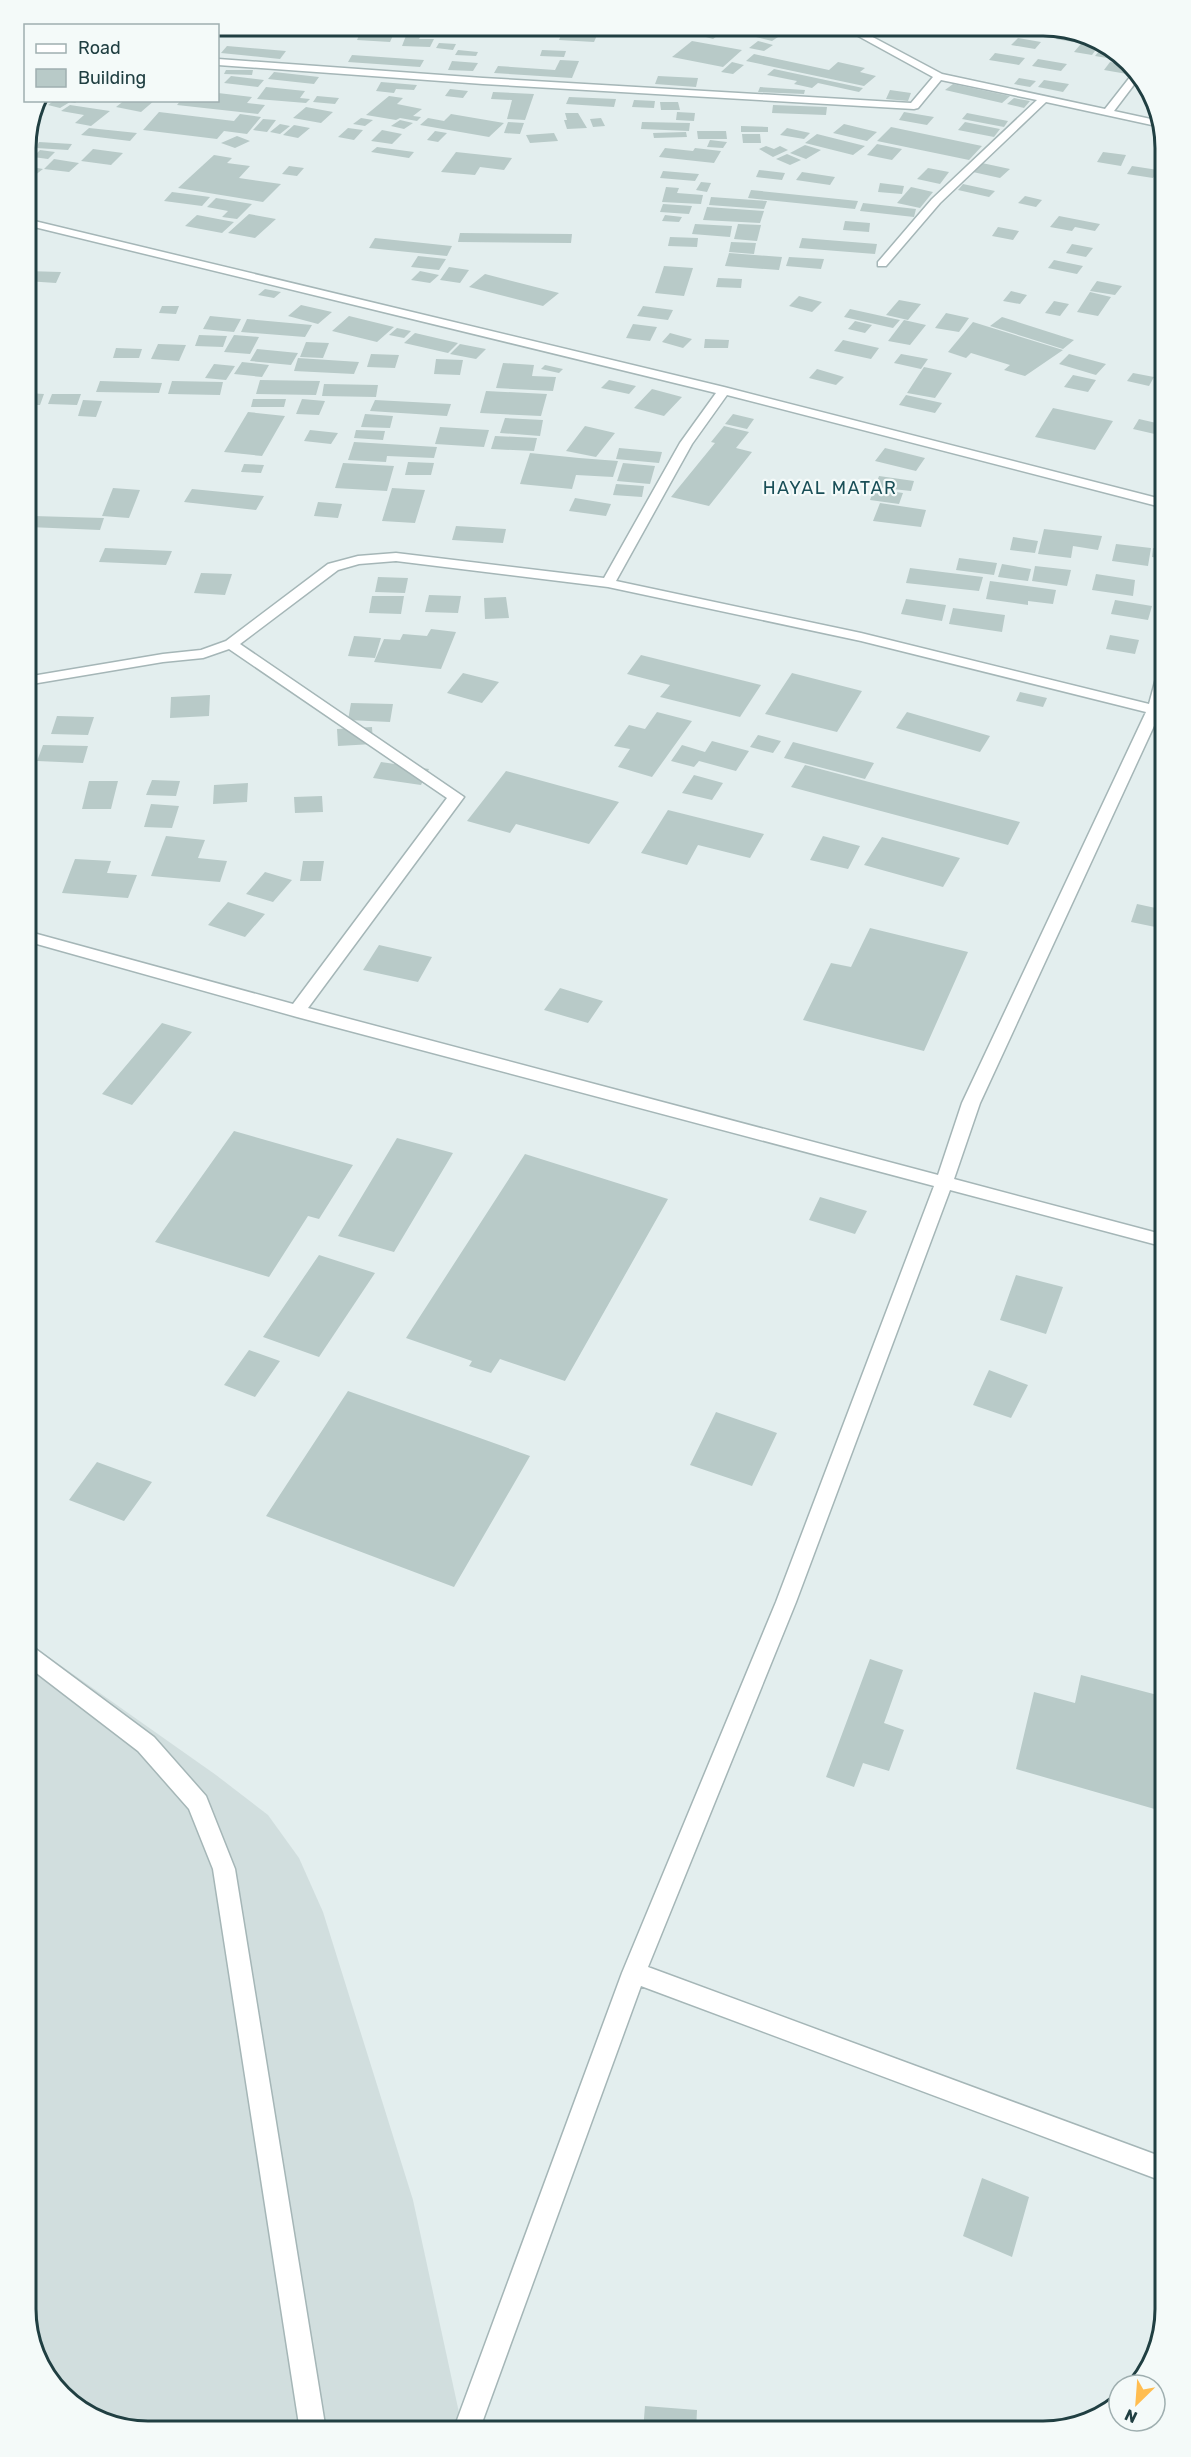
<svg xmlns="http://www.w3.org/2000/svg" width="1191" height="2457" font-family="Rubik,sans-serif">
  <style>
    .built { fill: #d1dede }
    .building { fill: #b8cac8 }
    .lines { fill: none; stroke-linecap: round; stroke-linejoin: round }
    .minor-casing { stroke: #a5b6b7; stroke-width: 3 }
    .minor { fill: #fff; fill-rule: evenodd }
    .labels { text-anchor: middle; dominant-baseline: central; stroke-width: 4.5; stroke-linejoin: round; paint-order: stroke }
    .far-neighbourhood-label { font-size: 18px; letter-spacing: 1.5px; fill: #1a4f57; stroke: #f4faf9 }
    .rim { fill: none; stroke: #203f42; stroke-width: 3 }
  </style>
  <rect width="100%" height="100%" fill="#e3eeee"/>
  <path class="built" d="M26 1641 216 1775 268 1815 299 1858 323 1912 413 2200 463 2431H140L74 2406 35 2356 26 2309Z"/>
  <path class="building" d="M363 26 403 28 401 33H394L390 42 357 40Z
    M474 26H491L483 37 468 36Z
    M496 26H530L527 32 494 29Z
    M550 26H601L599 31Z
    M632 26H651L648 32 629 31Z
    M705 26H727L721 31 702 28Z
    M754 29 781 35 772 41 744 34Z
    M563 30 598 33 594 42 559 40Z
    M702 30 720 34 713 39 695 34Z
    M1062 31 1069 32 1083 38 1079 43 1056 39Z
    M407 33 422 34 419 39H434L430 47 402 46Z
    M1018 38 1041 42 1035 49 1011 45Z
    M1085 39 1100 44 1092 55 1074 52Z
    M692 41 742 50 723 67 672 57Z
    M758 41 773 45 764 51 749 48Z
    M439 43 456 44 453 50 436 48Z
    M227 46 286 51 280 59 221 53Z
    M458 50 478 52 476 56 455 55Z
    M542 50 566 51 564 57 540 56Z
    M1100 50 1118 53 1113 59 1095 56Z
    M995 53 1025 58 1019 65 989 60Z
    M754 54 829 70 838 62 865 68 860 72 876 76 864 86 746 61Z
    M352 55 424 60 420 67 348 62Z
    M1038 59 1067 64 1061 71 1032 66Z
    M560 60 579 61 572 78 494 73 498 66 555 70Z
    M452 61 478 63 473 71 448 70Z
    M732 62 744 65 733 74 721 72Z
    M1110 62 1128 65 1131 68 1127 74 1104 70Z
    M774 69 863 88 859 92 818 83 812 88 794 84 797 81 767 75Z
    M226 70H253L252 75 224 74Z
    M274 72 319 77 314 84 268 79Z
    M231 76 264 80 258 87 224 83Z
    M658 76 698 78 696 87 655 84Z
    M1019 78 1036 81 1030 87 1014 84Z
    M1044 80 1069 84 1063 92 1038 87Z
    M381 82 417 85 414 90 396 89 394 93 376 91Z
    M953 84 1010 96 1002 103 945 90Z
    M266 87 305 91 300 98 310 99 306 103 257 99Z
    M760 87 805 90 804 94 758 92Z
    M450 89 468 91 463 98 445 96Z
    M890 90 911 93 908 101 886 99Z
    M493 92 534 94 525 120 507 119 512 100 491 99Z
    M218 93 252 97 247 103 265 105 258 114 177 105 181 100H218Z
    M317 96 339 98 335 104 313 102Z
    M389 96 403 98 397 104 422 109 413 116 421 117 417 121 400 118 396 120 366 115Z
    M569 97 616 99 614 107 566 104Z
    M1014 98 1030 101 1024 108 1007 104Z
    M55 100H79L75 103 70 102 60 108 48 105Z
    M125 100H155L141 112 116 107Z
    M634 100 655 101 654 108 632 107Z
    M660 102H678L680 110H661Z
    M70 105 110 111 91 126 75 123 84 115 61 111Z
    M773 105 827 107 826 115 772 113Z
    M306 107 333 112 321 123 293 118Z
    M159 112 234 121 240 114 261 117 247 134 224 131 217 139 143 130Z
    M677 112 695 113 694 121 676 120Z
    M904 112 934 117 927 125 899 120Z
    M565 113H578L587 128 567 129 564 120H567Z
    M967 113 1008 121 1004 127 962 119Z
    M451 114 504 123 489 137 420 125 428 118 444 121Z
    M361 118 373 120 365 126 353 124Z
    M601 118 605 126 593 127 590 119Z
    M263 119 276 120 267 132 253 130Z
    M400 120 413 123 404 129 391 126Z
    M508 122 524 123 520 134 504 133Z
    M642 122 690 123 689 131 641 129Z
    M965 122 1000 129 994 137 958 130Z
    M280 124 290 126 280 134 270 132Z
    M844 124 877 132 867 141 833 133Z
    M294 125 310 128 298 138 283 135Z
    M741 126 768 127V132H741Z
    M891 127 982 146 969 160 877 141Z
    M89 128 137 133 130 141 81 135Z
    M348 128 363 130 354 140 338 137Z
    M787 128 810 133 804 139 780 135Z
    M382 130 402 134 392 144 371 141Z
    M435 131 447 133 438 142 427 140Z
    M697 131H726L727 139H698Z
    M686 132 687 137 654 138 653 133Z
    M554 133 558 141 530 143 526 135Z
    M742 134H760L761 143H743Z
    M817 134 865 146 853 155 805 143Z
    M237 136 250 141 235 148 221 143Z
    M710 140 727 142 723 148 707 147Z
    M39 142 72 144 68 150 36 148Z
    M877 144 902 149 892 160 867 155Z
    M805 145 821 150 806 159 790 153Z
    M766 146 774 149 780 146 788 150 773 157 759 149Z
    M377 147 414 152 409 158 371 152Z
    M665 148 693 151 695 148 721 151 714 163 659 157Z
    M93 149 123 153 111 165 81 161Z
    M40 150 55 152 48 159 33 157Z
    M456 152 512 158 504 170 480 167 475 175 441 172Z
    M1103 152 1126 155 1121 166 1097 162Z
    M787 154 801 160 790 165 776 159Z
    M214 155 232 158 227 163 250 166 239 178 281 184 263 202 178 188Z
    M54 159 79 163 69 172 44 169Z
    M982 163 1010 169 1000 178 973 172Z
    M26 166 43 169 30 179 26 177Z
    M289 166 304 168 297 176 282 174Z
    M1132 166 1158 170 1153 178 1127 174Z
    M928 168 949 172 940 184 917 179Z
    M759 170 785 173 782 180 756 177Z
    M663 171 699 174 695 181 660 178Z
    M802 172 835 177 830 185 796 180Z
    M701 182 711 183 707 192 696 190Z
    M880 183 904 186 902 194 878 192Z
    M963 184 995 191 989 197 958 190Z
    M666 187 679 188 677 193 703 195 701 204 662 202Z
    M911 187 933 192 920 208 897 203Z
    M751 190 858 201 855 209 748 198Z
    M172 192 210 197 202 206 164 201Z
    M1025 196 1042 200 1036 207 1018 203Z
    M711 197 767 201 764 209 709 205Z
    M216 198 252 204 237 219 222 217 228 211 207 207Z
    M863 203 916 209 914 217 860 211Z
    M663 204 692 206 689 214 660 212Z
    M707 207 764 211 760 223 703 220Z
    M249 214 276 219 255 238 228 233Z
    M197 215 234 222 222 233 185 226Z
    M665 215 682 217 679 222 662 221Z
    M1059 216 1100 224 1095 231 1075 227 1072 231 1050 227Z
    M845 221 870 223 869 232 843 230Z
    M695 224 732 226 730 237 692 234Z
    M738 224 761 225 757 241 734 239Z
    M998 227 1019 231 1013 240 992 236Z
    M460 233 572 234 571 243 458 242Z
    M670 237 698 238 697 247 668 246Z
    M375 238 452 246 447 256 369 248Z
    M802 238 877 244 875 254 799 248Z
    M731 242 756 243 754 254 729 252Z
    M1072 244 1093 248 1086 257 1066 253Z
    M729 253 782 257 779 270 725 266Z
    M418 256 446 259 439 270 411 267Z
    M789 257 824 259 821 269 786 266Z
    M1054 260 1083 266 1077 274 1048 268Z
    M664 266 693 268 684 296 655 293Z
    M449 267 469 270 460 283 440 280Z
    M26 271 61 272 56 283 26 281Z
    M420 271 439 275 430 283 411 280Z
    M485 274 559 293 543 306 469 287Z
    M718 278 742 279 741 288 716 287Z
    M1097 281 1122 286 1115 295 1090 291Z
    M265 289 281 292 274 298 258 295Z
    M1011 291 1027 295 1020 304 1003 301Z
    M1090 292 1111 297 1098 316 1077 312Z
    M799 296 822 302 812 312 789 306Z
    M899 300 921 304 908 320 886 315Z
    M1054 301 1069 304 1060 316 1045 313Z
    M301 305 332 312 318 324 288 316Z
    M162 306H179L176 314 159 313Z
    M643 306 673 310 668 320 637 316Z
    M850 309 900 320 893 328 844 317Z
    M946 313 969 318 959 332 935 328Z
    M210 316 241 319 234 332 203 329Z
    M349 316 394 327 377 342 332 331Z
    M1002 317 1074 340 1063 349 990 326Z
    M247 319 312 325 305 337 241 332Z
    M904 320 926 325 910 345 888 341Z
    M855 321 872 325 865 333 848 329Z
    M973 322 1063 350 1025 376 1004 370 1010 365 971 353 966 358 948 352Z
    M633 324 657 327 650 341 626 338Z
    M397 328 411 331 404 338 389 335Z
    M415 333 458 343 448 353 404 343Z
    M670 333 692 339 683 348 662 342Z
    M199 335 227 336 223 347 195 346Z
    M234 335 259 337 250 354 224 352Z
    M705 339 729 340 728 348H704Z
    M843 340 879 348 871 359 834 351Z
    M306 342 329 343 323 358 300 357Z
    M158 344 186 345 179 361 151 359Z
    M460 344 486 349 476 359 450 354Z
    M116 348 142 349 139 358H113Z
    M257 349 298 353 291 365 250 361Z
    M371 354 399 355 395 368 367 367Z
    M901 354 928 359 921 369 894 363Z
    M1069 354 1106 364 1096 375 1059 364Z
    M298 358 359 362 354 374 294 371Z
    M436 359 463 360 460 375 434 374Z
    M242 362 269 365 262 377 234 374Z
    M503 363 534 365 532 376 556 377 553 391 496 388Z
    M214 364 235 366 226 380 205 378Z
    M545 365 563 369 559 373 541 369Z
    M924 367 952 373 935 398 907 393Z
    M817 369 844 377 836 385 809 378Z
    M1133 373 1154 377 1149 386 1127 381Z
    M1073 375 1096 380 1088 392 1064 387Z
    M260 380 320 381 316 395 256 394Z
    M609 380 636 386 629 394 601 388Z
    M100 381 162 383 159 393 96 392Z
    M172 381 223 382 220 395 168 394Z
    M324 384 378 385 376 397 322 396Z
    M652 389 682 397 664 416 634 408Z
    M486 391 547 394 541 416 480 413Z
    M26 393 44 394 40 405H26Z
    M52 394H81L77 405 48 404Z
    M906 395 942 403 935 413 899 405Z
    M253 399H286L284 407H251Z
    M302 399 325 401 319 415 296 414Z
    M83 400 102 401 96 417 78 416Z
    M375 400 451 404 447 416 370 411Z
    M1053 408 1113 421 1095 450 1035 437Z
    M248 412 285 416 262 456 224 452Z
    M365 414 393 416 390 428 361 427Z
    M733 414 754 419 747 429 725 424Z
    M505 418 543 420 540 436 500 433Z
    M1139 419 1165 425 1159 435 1133 429Z
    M585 426 615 433 596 457 566 451Z
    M724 426 749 432 736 448 752 452 709 506 671 497 715 443 711 442Z
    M440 427 489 430 484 447 435 444Z
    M310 430 338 433 331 444 304 441Z
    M356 430 385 431 383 440 354 438Z
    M495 436 537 438 534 451 491 449Z
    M354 442 437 447 434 458 387 456 386 462 348 460Z
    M619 448 662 452 659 463 616 459Z
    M885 448 925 458 916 471 875 461Z
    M530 453 579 458 618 461 613 477 576 475 572 489 520 484Z
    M408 462 434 463 431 475H405Z
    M343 463 394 466 387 491 335 488Z
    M623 463 655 466 650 484 617 481Z
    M244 464 264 465 261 473 241 472Z
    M879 476 914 481 911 491 875 487Z
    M616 484 644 486 642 497 613 495Z
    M113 488 140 490 129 518 102 516Z
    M392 488 425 490 415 523 382 521Z
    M192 489 264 496 256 510 184 502Z
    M874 489 903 493 899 504 870 500Z
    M575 498 611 504 606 516 569 511Z
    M318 502 342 504 338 518 314 516Z
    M880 503 926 510 921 527 873 521Z
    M33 516 104 518 100 530 29 527Z
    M456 526 506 529 503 543 452 540Z
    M1044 529 1102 536 1098 550 1073 546 1071 558 1038 554Z
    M1013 537 1038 541 1035 553 1010 550Z
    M1116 544 1151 548 1148 566 1112 561Z
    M105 548 172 551 166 565 99 562Z
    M1153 548 1165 550V559L1152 557Z
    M959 558 997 563 994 575 956 570Z
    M1002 564 1031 569 1028 581 998 577Z
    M1035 566 1071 570 1067 586 1032 581Z
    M910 568 983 577 979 591 906 583Z
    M201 573 232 574 225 595 194 593Z
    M1096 574 1135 580 1133 596 1092 590Z
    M378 577 408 578 405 593 375 592Z
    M990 581 1056 590 1053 604 1028 601V605L986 599Z
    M429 595 461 596 458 613 425 612Z
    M372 596H404L401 614 369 613Z
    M506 597 509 618 485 619 484 598Z
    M906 599 946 605 942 621 901 614Z
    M1115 600 1152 606 1148 620 1111 614Z
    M953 608 1005 615 1002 632 949 624Z
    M431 629 456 632 441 669 374 662 384 639 400 640 403 634 427 636Z
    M1110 635 1139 640 1135 654 1106 649Z
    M354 636 381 638 375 658 348 656Z
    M641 655 761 685 740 717 660 697 670 685 627 674Z
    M463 673 499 682 482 703 447 693Z
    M792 673 862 691 837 732 765 714Z
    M1020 692 1047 698 1043 707 1016 701Z
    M210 695 209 716 170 718 171 697Z
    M351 703 393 704 390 722 348 720Z
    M657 712 692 721 652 777 618 767 630 749 614 746 629 725 645 729Z
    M907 712 990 736 980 752 896 728Z
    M57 716 94 717 88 735 51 734Z
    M372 727 373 744 338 746 337 729Z
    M758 735 781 741 773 753 750 747Z
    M712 741 749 751 736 771 699 761 694 767 671 761 682 745 705 752Z
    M793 742 874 763 865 779 784 758Z
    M43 745 88 746 83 763 37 761Z
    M381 762 429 769 421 785 373 778Z
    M805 765 1020 822 1008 845 791 787Z
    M506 771 619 802 589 844 516 824 510 833 467 821Z
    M694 775 723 783 712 800 682 793Z
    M152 780 180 781 176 796 146 795Z
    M89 781H118L111 809H82Z
    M248 783 247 802 213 804 214 785Z
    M322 796 323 812 295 813 294 797Z
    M151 804 179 806 172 828 144 827Z
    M668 810 764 834 750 858 698 845 687 865 641 853Z
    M166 836 205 840 198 858 227 861 220 882 151 876Z
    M823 836 860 846 848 869 810 860Z
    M882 837 960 858 943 887 864 865Z
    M75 859 111 861 107 873 137 875 128 898 62 893Z
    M303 861H324L321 881H300Z
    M265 872 292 880 273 902 246 894Z
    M228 902 265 914 245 937 208 925Z
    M1137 904 1165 910V929L1131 922Z
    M870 928 968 952 924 1051 803 1020 831 963 851 967Z
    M379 945 432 957 418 982 363 970Z
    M560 988 603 1001 588 1023 544 1010Z
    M162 1023 192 1032 132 1105 102 1094Z
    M234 1131 353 1165 319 1219 308 1216 269 1277 155 1242Z
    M397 1138 453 1153 394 1252 338 1236Z
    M525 1154 668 1199 565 1381 500 1359 491 1373 469 1366 472 1361 406 1338Z
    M820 1197 867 1211 855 1234 809 1220Z
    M319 1255 375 1273 319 1357 263 1337Z
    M1016 1275 1063 1287 1046 1334 1000 1320Z
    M249 1350 280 1361 255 1397 224 1385Z
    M989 1370 1028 1385 1011 1418 973 1405Z
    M348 1391 530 1456 454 1587 266 1516Z
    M716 1412 777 1433 752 1486 690 1465Z
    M97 1462 152 1482 124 1521 69 1500Z
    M870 1659 903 1670 884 1723 904 1730 889 1771 863 1763 854 1787 826 1777Z
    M1081 1675 1165 1697V1812L1016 1769 1034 1692 1075 1703Z
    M982 2178 1029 2197 1012 2257 963 2236Z
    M645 2406 697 2410 696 2431H643Z"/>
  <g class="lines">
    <g class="minor-casing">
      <path id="minor" d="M840 26H852L942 74 1105 109 1134 72 1139 78 1114 111 1160 121 1161 127 1046 102 940 203 886 266H878V262L932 199 1037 100 941 80 918 108 914 109 483 84 218 65V59L483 78 911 103 933 77Z
        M26 219 724 387 1165 500V508L727 395 692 444 616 581 861 633 1149 704 1158 671 1165 667V695L1162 707 1165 708V716L1159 715 980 1103 954 1179 1165 1235V1247L950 1190 796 1602 648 1967 1165 2158V2182L641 1986 479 2431H453L622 1973 776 1602 934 1186 297 1017 26 941V931L293 1004 447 798 229 649 203 658 163 662 26 685V677L163 654 201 650 226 641 328 564 358 556 396 553 604 578 680 443 716 393 26 225ZM396 561 608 587 861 641 1146 712 962 1103 938 1175 308 1008 464 797 240 644 338 570 359 564Z
        M26 1644 33 1647 154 1737 206 1796 235 1869 326 2431H300L213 1869 189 1809 138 1751 26 1665Z"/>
    </g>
    <use href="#minor" class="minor"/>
  </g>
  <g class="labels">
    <g class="far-neighbourhood-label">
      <text x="830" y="488">HAYAL MATAR</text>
    </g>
  </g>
  <path d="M0 0H1191V2457H0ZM148 36H1043A112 112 0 0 1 1155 148V2309A112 112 0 0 1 1043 2421H148A112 112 0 0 1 36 2309V148A112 112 0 0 1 148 36Z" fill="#f4faf9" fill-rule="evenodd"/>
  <path class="rim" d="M148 36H1043A112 112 0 0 1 1155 148V2309A112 112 0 0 1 1043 2421H148A112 112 0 0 1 36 2309V148A112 112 0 0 1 148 36Z"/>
  <rect x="24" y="24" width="195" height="78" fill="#f4faf9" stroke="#9fafb0" stroke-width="1.5"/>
  <rect x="36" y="44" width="30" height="9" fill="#ffffff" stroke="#9fafb0" stroke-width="1.5"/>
  <text x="78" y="54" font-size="18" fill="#203f42">Road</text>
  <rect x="36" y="69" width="30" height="18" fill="#b8cac8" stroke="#9fafb0" stroke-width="1.5"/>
  <text x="78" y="84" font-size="18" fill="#203f42">Building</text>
  <g transform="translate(1137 2403) rotate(205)"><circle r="28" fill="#f4faf9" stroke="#9fafb0" stroke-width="1.5"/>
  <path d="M0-4.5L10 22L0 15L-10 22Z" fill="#ffbd50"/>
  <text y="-9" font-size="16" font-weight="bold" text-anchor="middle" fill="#203f42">N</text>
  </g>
</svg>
